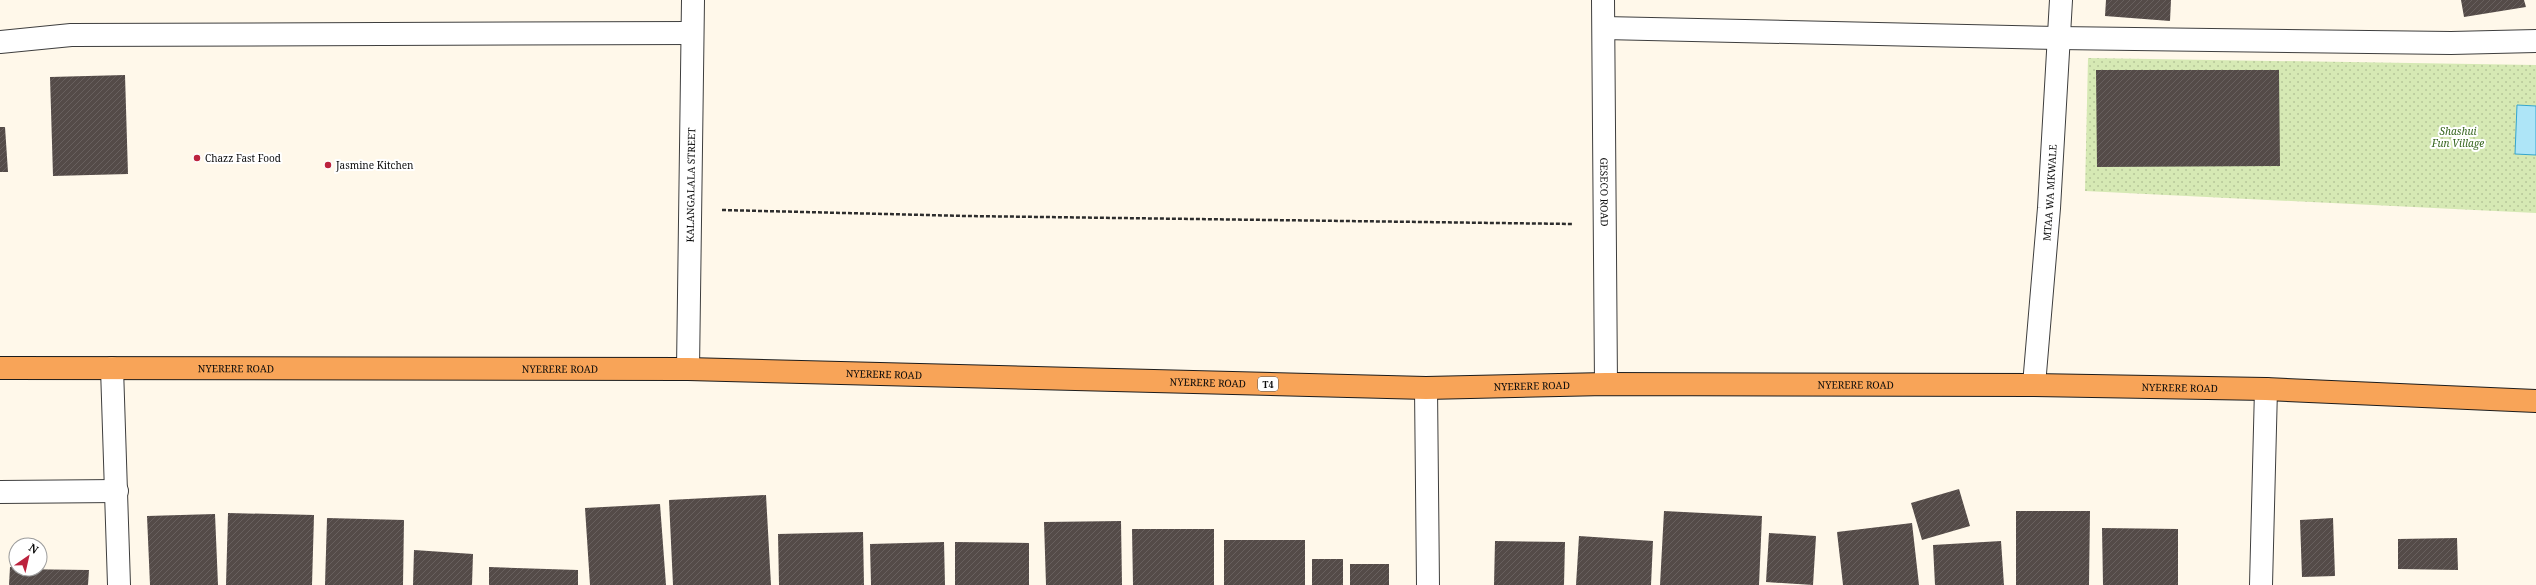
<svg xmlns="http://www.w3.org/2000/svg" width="2536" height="585" font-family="'Noto Serif',serif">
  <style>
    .green { fill: url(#green-dots) }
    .water { fill: #aee5f7; stroke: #35a5ce }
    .building { fill: url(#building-hatch) }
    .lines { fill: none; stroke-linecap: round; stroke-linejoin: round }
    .service-casing { stroke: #3e3e3e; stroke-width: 24 }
    .minor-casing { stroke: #3e3e3e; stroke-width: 24 }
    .trunk-casing { stroke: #1c1c1c; stroke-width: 24 }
    .path { stroke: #2d2d2d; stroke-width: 2.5; stroke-dasharray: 4 2; stroke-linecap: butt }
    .service { stroke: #fff; stroke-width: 22 }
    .minor { stroke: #fff; stroke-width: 22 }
    .trunk { stroke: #f8a458; stroke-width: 22 }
    .poi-dot { fill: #bc233e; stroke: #fff; stroke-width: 1.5 }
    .labels { text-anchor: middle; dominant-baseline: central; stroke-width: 4; stroke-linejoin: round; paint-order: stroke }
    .shield { fill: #fff; stroke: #545454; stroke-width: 1 }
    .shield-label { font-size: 9px; font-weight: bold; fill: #0b0b0b }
    .park-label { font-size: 10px; font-style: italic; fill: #34631c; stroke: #fff }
    .poi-label { font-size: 10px; fill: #0b0b0b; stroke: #fff; text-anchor: start }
    .street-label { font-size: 10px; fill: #0b0b0b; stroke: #fff }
  </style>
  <defs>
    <pattern id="green-dots" width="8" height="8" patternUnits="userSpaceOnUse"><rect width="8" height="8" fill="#d6e9b4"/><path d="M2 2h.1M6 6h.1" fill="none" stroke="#b6c699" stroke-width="1.8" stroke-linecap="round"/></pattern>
    <pattern id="building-hatch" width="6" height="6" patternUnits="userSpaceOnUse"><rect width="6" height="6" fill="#544b48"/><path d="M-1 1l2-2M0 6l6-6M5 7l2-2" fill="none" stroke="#68605e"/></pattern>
  </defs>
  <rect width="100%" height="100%" fill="#fff8ea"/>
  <path class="green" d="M2088 58 2536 65V213L2085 191Z"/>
  <path class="water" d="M2517 105 2536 106V155L2515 154Z"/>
  <path class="building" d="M2106 0H2171L2170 21 2105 16Z
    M2461 0H2524L2526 7 2464 17Z
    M2096 70H2279L2280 166 2097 167Z
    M125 75 128 174 53 176 50 77Z
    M0 127H5L8 172H0Z
    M1959 489 1970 526 1922 540 1911 503Z
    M766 495 771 585H673L669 500Z
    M660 504 666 585H590L585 508Z
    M1664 511 1762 516 1759 585H1660Z
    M2016 511H2090L2089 585H2016Z
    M228 513 314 515 312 585H226Z
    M215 514 218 585H150L147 516Z
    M327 518 404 520 403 585H325Z
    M2333 518 2335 576 2302 577 2300 520Z
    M1121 521 1122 585H1046L1044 522Z
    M1912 523 1919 585H1843L1837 532Z
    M2102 528 2178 529V585H2103Z
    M1132 529H1214V585H1133Z
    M863 532 864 585H779L778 534Z
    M1769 533 1816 536 1813 585 1766 582Z
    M1579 536 1653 541 1651 585H1576Z
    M2457 538 2458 570 2398 569V539Z
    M1224 540H1305V585H1224Z
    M1495 541 1565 542 1564 585H1494Z
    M2001 541 2004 585H1935L1933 545Z
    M944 542 945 585H871L870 544Z
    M955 542 1029 543V585H955Z
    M414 550 473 554 472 585H413Z
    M1312 559H1343V585H1312Z
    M1350 564H1389V585H1350Z
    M10 567H16V569L89 570 88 585H9Z
    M489 567 578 570V585H489Z"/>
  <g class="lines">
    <g class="service-casing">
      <path id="service" d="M0 492 117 491"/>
    </g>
    <g class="minor-casing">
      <g id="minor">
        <path id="s1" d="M1603 0 1606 384"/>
        <path d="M1604 28 2058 38 2451 43 2536 41"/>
        <path d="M0 42 71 35 692 33"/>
        <path d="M112 368 119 585"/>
        <path id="s2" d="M688 369 693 0"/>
        <path id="s3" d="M2034 385 2049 208 2061 0"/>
        <path d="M1426 388 1428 585"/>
        <path d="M2261 585 2266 389"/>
      </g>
    </g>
    <g class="trunk-casing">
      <g id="trunk">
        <path id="s4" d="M0 368 688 369 1426 388 1606 384 2034 385 2266 389 2536 401"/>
      </g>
    </g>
    <path class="path" d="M722 210 967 216 1573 224"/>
    <use href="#service" class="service"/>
    <use href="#minor" class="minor"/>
    <use href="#trunk" class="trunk"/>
  </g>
  <g class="poi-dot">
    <circle cx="197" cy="158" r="4"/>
    <circle cx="328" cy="165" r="4"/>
  </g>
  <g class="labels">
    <rect class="shield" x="1258" y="377" width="20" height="14" rx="3"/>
    <g class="shield-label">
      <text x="1268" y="384">T4</text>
    </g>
    <g class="park-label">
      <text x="2458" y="131">Shashui<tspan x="2458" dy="12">Fun Village</tspan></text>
    </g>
    <g class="poi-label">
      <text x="205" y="158">Chazz Fast Food</text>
      <text x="336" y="165">Jasmine Kitchen</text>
    </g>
    <g class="street-label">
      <text stroke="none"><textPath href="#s2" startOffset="184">KALANGALALA STREET</textPath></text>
      <text stroke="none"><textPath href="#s1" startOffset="192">GESECO ROAD</textPath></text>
      <text stroke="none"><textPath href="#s3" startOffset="193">MTAA WA MKWALE</textPath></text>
      <text stroke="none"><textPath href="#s4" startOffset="236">NYERERE ROAD</textPath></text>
      <text stroke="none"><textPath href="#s4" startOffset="560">NYERERE ROAD</textPath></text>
      <text stroke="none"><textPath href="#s4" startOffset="884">NYERERE ROAD</textPath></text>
      <text stroke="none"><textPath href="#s4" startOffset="1208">NYERERE ROAD</textPath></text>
      <text stroke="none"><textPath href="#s4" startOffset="1856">NYERERE ROAD</textPath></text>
      <text stroke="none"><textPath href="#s4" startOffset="1532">NYERERE ROAD</textPath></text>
      <text stroke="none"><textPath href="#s4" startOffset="2180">NYERERE ROAD</textPath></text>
    </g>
  </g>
  <g transform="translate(28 557) rotate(34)"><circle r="19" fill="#ffffff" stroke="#9d9d9d"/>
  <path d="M0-3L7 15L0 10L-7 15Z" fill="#bc233e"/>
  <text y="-6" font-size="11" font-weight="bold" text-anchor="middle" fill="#0b0b0b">N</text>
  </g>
</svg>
